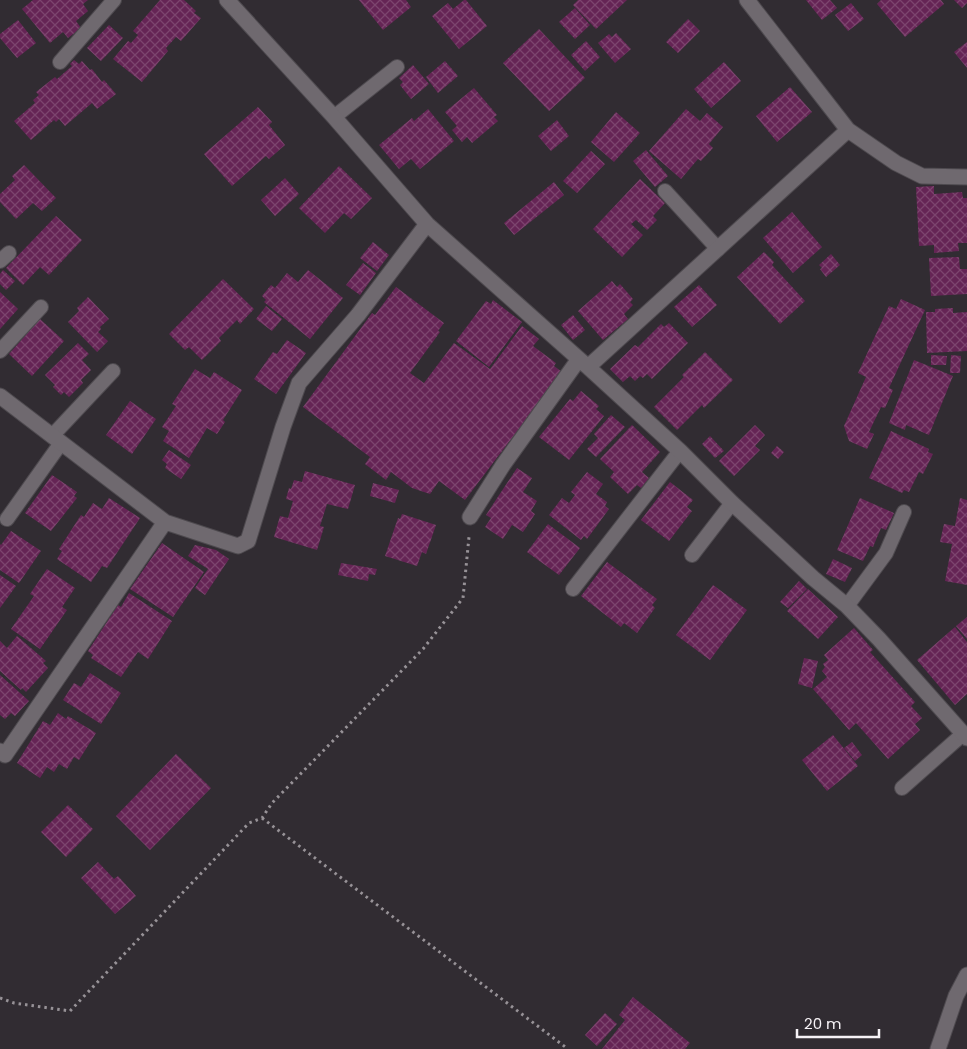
<svg xmlns="http://www.w3.org/2000/svg" width="967" height="1049" font-family="Poppins,sans-serif">
  <style>
    .building { fill: url(#building-cross-hatch) }
    .lines { fill: none; stroke-linecap: round; stroke-linejoin: round }
    .service-casing { stroke: #4e4a4f; stroke-width: 16 }
    .minor-casing { stroke: #4e4a4f; stroke-width: 17 }
    .path { stroke: #979297; stroke-width: 3; stroke-dasharray: 2.5 4; stroke-linecap: butt }
    .service { stroke: #6f696f; stroke-width: 14 }
    .minor { stroke: #6f696f; stroke-width: 15 }
  </style>
  <defs>
    <pattern id="building-cross-hatch" width="8" height="8" patternUnits="userSpaceOnUse" patternTransform="scale(1.25)"><rect width="8" height="8" fill="#652455"/><path d="M0 0l8 8M0 8l8-8" fill="none" stroke="#7c446e"/></pattern>
  </defs>
  <rect width="100%" height="100%" fill="#312c32"/>
  <path class="building" d="M33 0H88L83 4 88 11 76 21 81 28 68 38 63 32 50 43 22 9Z
    M160 0H184L196 11 194 13 201 18 181 41 176 37 166 48 168 51 142 82 113 59 128 41 131 43 138 35 133 31Z
    M359 0H406L411 7 383 30Z
    M464 0H466L487 26 459 49 432 16 448 3 453 9Z
    M578 0H627L596 29 573 5Z
    M806 0H830L837 8 822 20Z
    M881 0H941L944 4 905 37 877 4Z
    M954 0H967V3L962 8Z
    M851 3 864 19 848 31 835 15Z
    M575 8 590 25 575 39 559 22Z
    M688 19 700 31 678 53 666 42Z
    M18 20 36 43 17 58 0 38V34Z
    M109 25 123 38 101 61 87 48Z
    M539 29 585 78 549 111 503 63Z
    M616 33 631 49 615 63 598 43 609 34 612 37Z
    M586 41 600 57 585 71 571 55Z
    M967 42V68L954 52Z
    M74 60 79 64 82 61 90 70 92 69 102 82 104 80 116 94 97 109 92 103 65 126 59 119 56 122 54 120 31 140 14 121 35 103 33 100 39 95 36 92 55 77 57 79 72 66 70 64Z
    M445 61 458 76 438 93 426 77Z
    M724 62 741 81 711 108 694 89Z
    M413 65 429 84 411 99 400 85 403 82 399 78Z
    M790 87 812 112 777 142 756 116Z
    M474 88 497 115 494 117 498 121 472 143 467 137 462 142 452 130 457 126 445 112Z
    M258 107 272 122 269 125 285 145 269 159 266 156 232 186 204 154Z
    M428 109 454 141 420 169 411 159 399 169 379 145 412 118 414 121Z
    M686 109 700 121 707 113 723 127 709 144 713 148 701 161 698 159 681 179 649 151Z
    M616 112 640 133 614 162 591 142Z
    M557 120 569 136 551 151 538 136Z
    M646 150 668 176 655 187 633 161Z
    M591 151 605 164 577 193 563 181Z
    M24 165 56 198 42 211 33 203 16 219 0 202V194L15 180 12 176Z
    M339 166 372 198 351 219 344 213 325 233 299 208Z
    M285 178 299 194 275 216 261 200Z
    M640 179 665 203 653 216 657 220 647 230 636 220 631 224 643 235 622 257 593 229Z
    M554 182 564 195 514 235 504 223Z
    M934 186V194L962 192 963 198H967V243H958L959 251 934 253V245L919 246 916 187Z
    M792 212 822 247 793 273 763 238Z
    M56 216 82 240 49 275 40 267 23 285 6 268Z
    M373 242 389 255 377 271 360 258Z
    M764 252 774 262 772 265 805 301 780 324 737 277Z
    M831 254 840 265 826 277 820 269 822 268 819 265Z
    M959 257 960 269H967V294L931 296 929 258Z
    M363 263 376 273 360 295 346 285Z
    M3 270 15 281 6 290 0 284V274Z
    M308 270 343 298 310 339 264 302 266 300 262 296 271 285 275 288 287 273 298 282Z
    M223 279 254 309 240 324 237 320 219 338 221 341 202 360 189 347 185 350 169 334Z
    M612 281 617 287 620 284 633 299 630 302 633 305 624 314 628 319 603 340 578 311Z
    M699 285 717 305 692 327 674 307Z
    M396 287 444 323 438 331 440 332 410 373 424 383 454 343 490 369 522 326 539 339 533 346 556 363 554 366 562 372 465 500 439 481 430 494 412 488 391 472 386 480 365 464 370 457 303 407 372 313 375 315Z
    M0 292 18 309 0 329Z
    M88 297 109 319 100 327 101 329 98 332 108 341 97 352 68 322 79 311 77 308Z
    M901 299 925 310 889 388 893 390 885 408 881 407 869 432 874 434 867 449 849 441 844 426 866 377 858 373 889 306 896 309Z
    M493 300 522 322 489 367 456 341 486 301 491 304Z
    M266 306 282 319 272 331 256 319Z
    M953 308V313L967 312V351L927 353 926 312H935V309Z
    M573 315 585 330 573 340 561 325Z
    M40 319 64 341 32 376 9 354Z
    M669 323 688 343 652 379 647 374 643 378 640 376 635 381 630 376 623 382 610 369 635 345 638 347 661 324 664 327Z
    M287 340 306 353 276 394 254 379 273 352 277 354Z
    M78 343 89 354 82 360 91 370 81 380 83 383 69 397 64 392 61 395 53 387 55 385 45 375Z
    M705 352 733 380 704 408 702 405 677 430 654 407 684 377 682 375Z
    M931 355 947 356 946 365H931Z
    M951 355 961 356 960 373H950Z
    M914 360 953 376 929 435 906 425 905 430 889 423Z
    M195 369 210 378 214 372 242 390 223 420 225 422 217 434 207 428 189 458 163 441 169 431 162 427 176 406 172 404Z
    M581 391 599 406 596 409 604 416 569 460 539 437 570 399 573 401Z
    M130 401 156 419 132 454 106 435Z
    M611 415 625 427 596 457 587 449 598 438 594 434Z
    M632 425 660 452 642 472 649 478 641 488 637 485 628 494 610 477 614 472 600 459Z
    M755 425 765 435 755 446 760 450 734 476 719 461Z
    M891 431 929 449 928 452 933 454 923 474 919 472 909 492 904 490 902 493 869 478Z
    M710 436 724 451 715 458 702 444Z
    M777 446 784 452 778 459 771 453Z
    M169 450 191 465 181 479 165 468 167 464 162 460Z
    M517 468 532 478 523 492 537 501 531 511 535 514 523 532 512 525 503 539 485 527 491 518 486 515Z
    M305 471 355 485 348 509 327 504 320 526 324 527 317 550 274 537 280 516 288 518 293 501 286 499 289 488 291 489 294 480 302 482Z
    M587 472 603 484 596 494 607 502 605 506 609 509 587 539 584 536 581 540 549 515 562 498 569 503 575 495 571 492Z
    M52 475 77 492 74 496 77 498 51 531 25 513Z
    M670 482 693 500 687 507 692 511 669 541 641 520Z
    M373 483 399 490 395 503 370 496Z
    M109 498 140 518 107 568 102 566 91 582 57 559 62 551 59 549 81 515 84 517 93 503 102 509Z
    M860 498 894 513 886 530 881 528 873 547 870 546 863 561 837 550Z
    M960 498 967 500V585L945 581 952 544 940 542 944 524 955 526Z
    M402 514 436 525 426 554 422 552 417 566 385 556 398 518 400 519Z
    M548 524 580 548 559 575 527 552Z
    M11 531 41 551 19 583 0 570V544L1 545Z
    M162 543 204 572 173 617 130 589Z
    M195 545 216 550 229 559 205 595 195 588 208 569 188 556Z
    M833 559 852 568 845 582 826 574Z
    M607 562 657 599 652 605 655 608 637 633 624 623 621 627 581 596Z
    M341 563 377 569 375 575 369 574 368 581 338 575Z
    M47 569 75 588 62 607 67 610 40 649 11 629 34 596 30 594Z
    M0 575 16 586 0 608Z
    M799 581 807 589 788 608 780 602Z
    M713 585 747 610 710 660 676 635Z
    M808 589 838 617 818 639 787 611Z
    M129 593 172 621 148 659 138 652 121 677 91 658 93 655 88 651 118 605 121 607Z
    M967 617V639L956 626Z
    M955 627 967 642V694L955 705 917 660Z
    M854 628 873 650 870 652 915 702 911 706 922 718 915 724 920 730 888 759 856 723 849 730 813 689 827 677 822 671 825 667 823 664 828 660 824 655Z
    M17 636 46 661 43 663 48 668 26 692 22 688 21 690 0 671V641L7 648Z
    M804 658 818 661 812 688 798 684Z
    M90 673 121 693 101 724 63 700 74 683 81 687Z
    M0 675 29 701 15 716 11 713 5 719 0 715Z
    M58 713 66 719 68 716 96 733 79 760 74 757 67 769 59 764 54 772 47 767 40 778 17 763 43 721 50 725Z
    M833 735 858 766 827 791 802 760Z
    M852 742 862 755 855 761 844 748Z
    M176 754 211 788 150 850 116 816Z
    M68 805 93 829 66 857 41 832Z
    M98 862 114 879 118 876 136 896 115 914 81 878Z
    M633 997 690 1043 685 1049H602L625 1020 619 1015Z
    M605 1013 617 1024 597 1046 585 1035Z"/>
  <g class="lines">
    <g class="service-casing">
      <path id="service" d="M60 62 114 0
        M334 117 397 67
        M665 191 718 249
        M0 261 9 253
        M0 351 41 307
        M52 436 113 371
        M7 519 61 443
        M692 555 732 503
        M573 589 680 451
        M847 606 886 553 904 512
        M902 788 963 734"/>
    </g>
    <g class="minor-casing">
      <path id="minor" d="M227 0 334 117 427 224 588 367 680 451 732 503 813 578 847 606 879 639 967 738
        M747 0 848 130
        M588 367 848 130 896 163 922 176 967 177
        M0 396 165 522 238 546 248 541 283 427 299 383 358 315 427 224
        M470 517 503 465 579 359
        M0 751 5 755 165 522
        M938 1049 956 996 967 975"/>
    </g>
    <path class="path" d="M262 818 568 1049
      M0 998 14 1003 70 1011 249 823 262 818 272 803 423 649 463 598 469 537"/>
    <use href="#service" class="service"/>
    <use href="#minor" class="minor"/>
  </g>
  <path d="M797 1029v8h82v-8" fill="none" stroke="#f7f3f7" stroke-width="2.5"/>
  <text x="804" y="1029" font-size="15" fill="#f7f3f7" stroke="#312c32" stroke-width="4" paint-order="stroke">20 m</text>
</svg>
